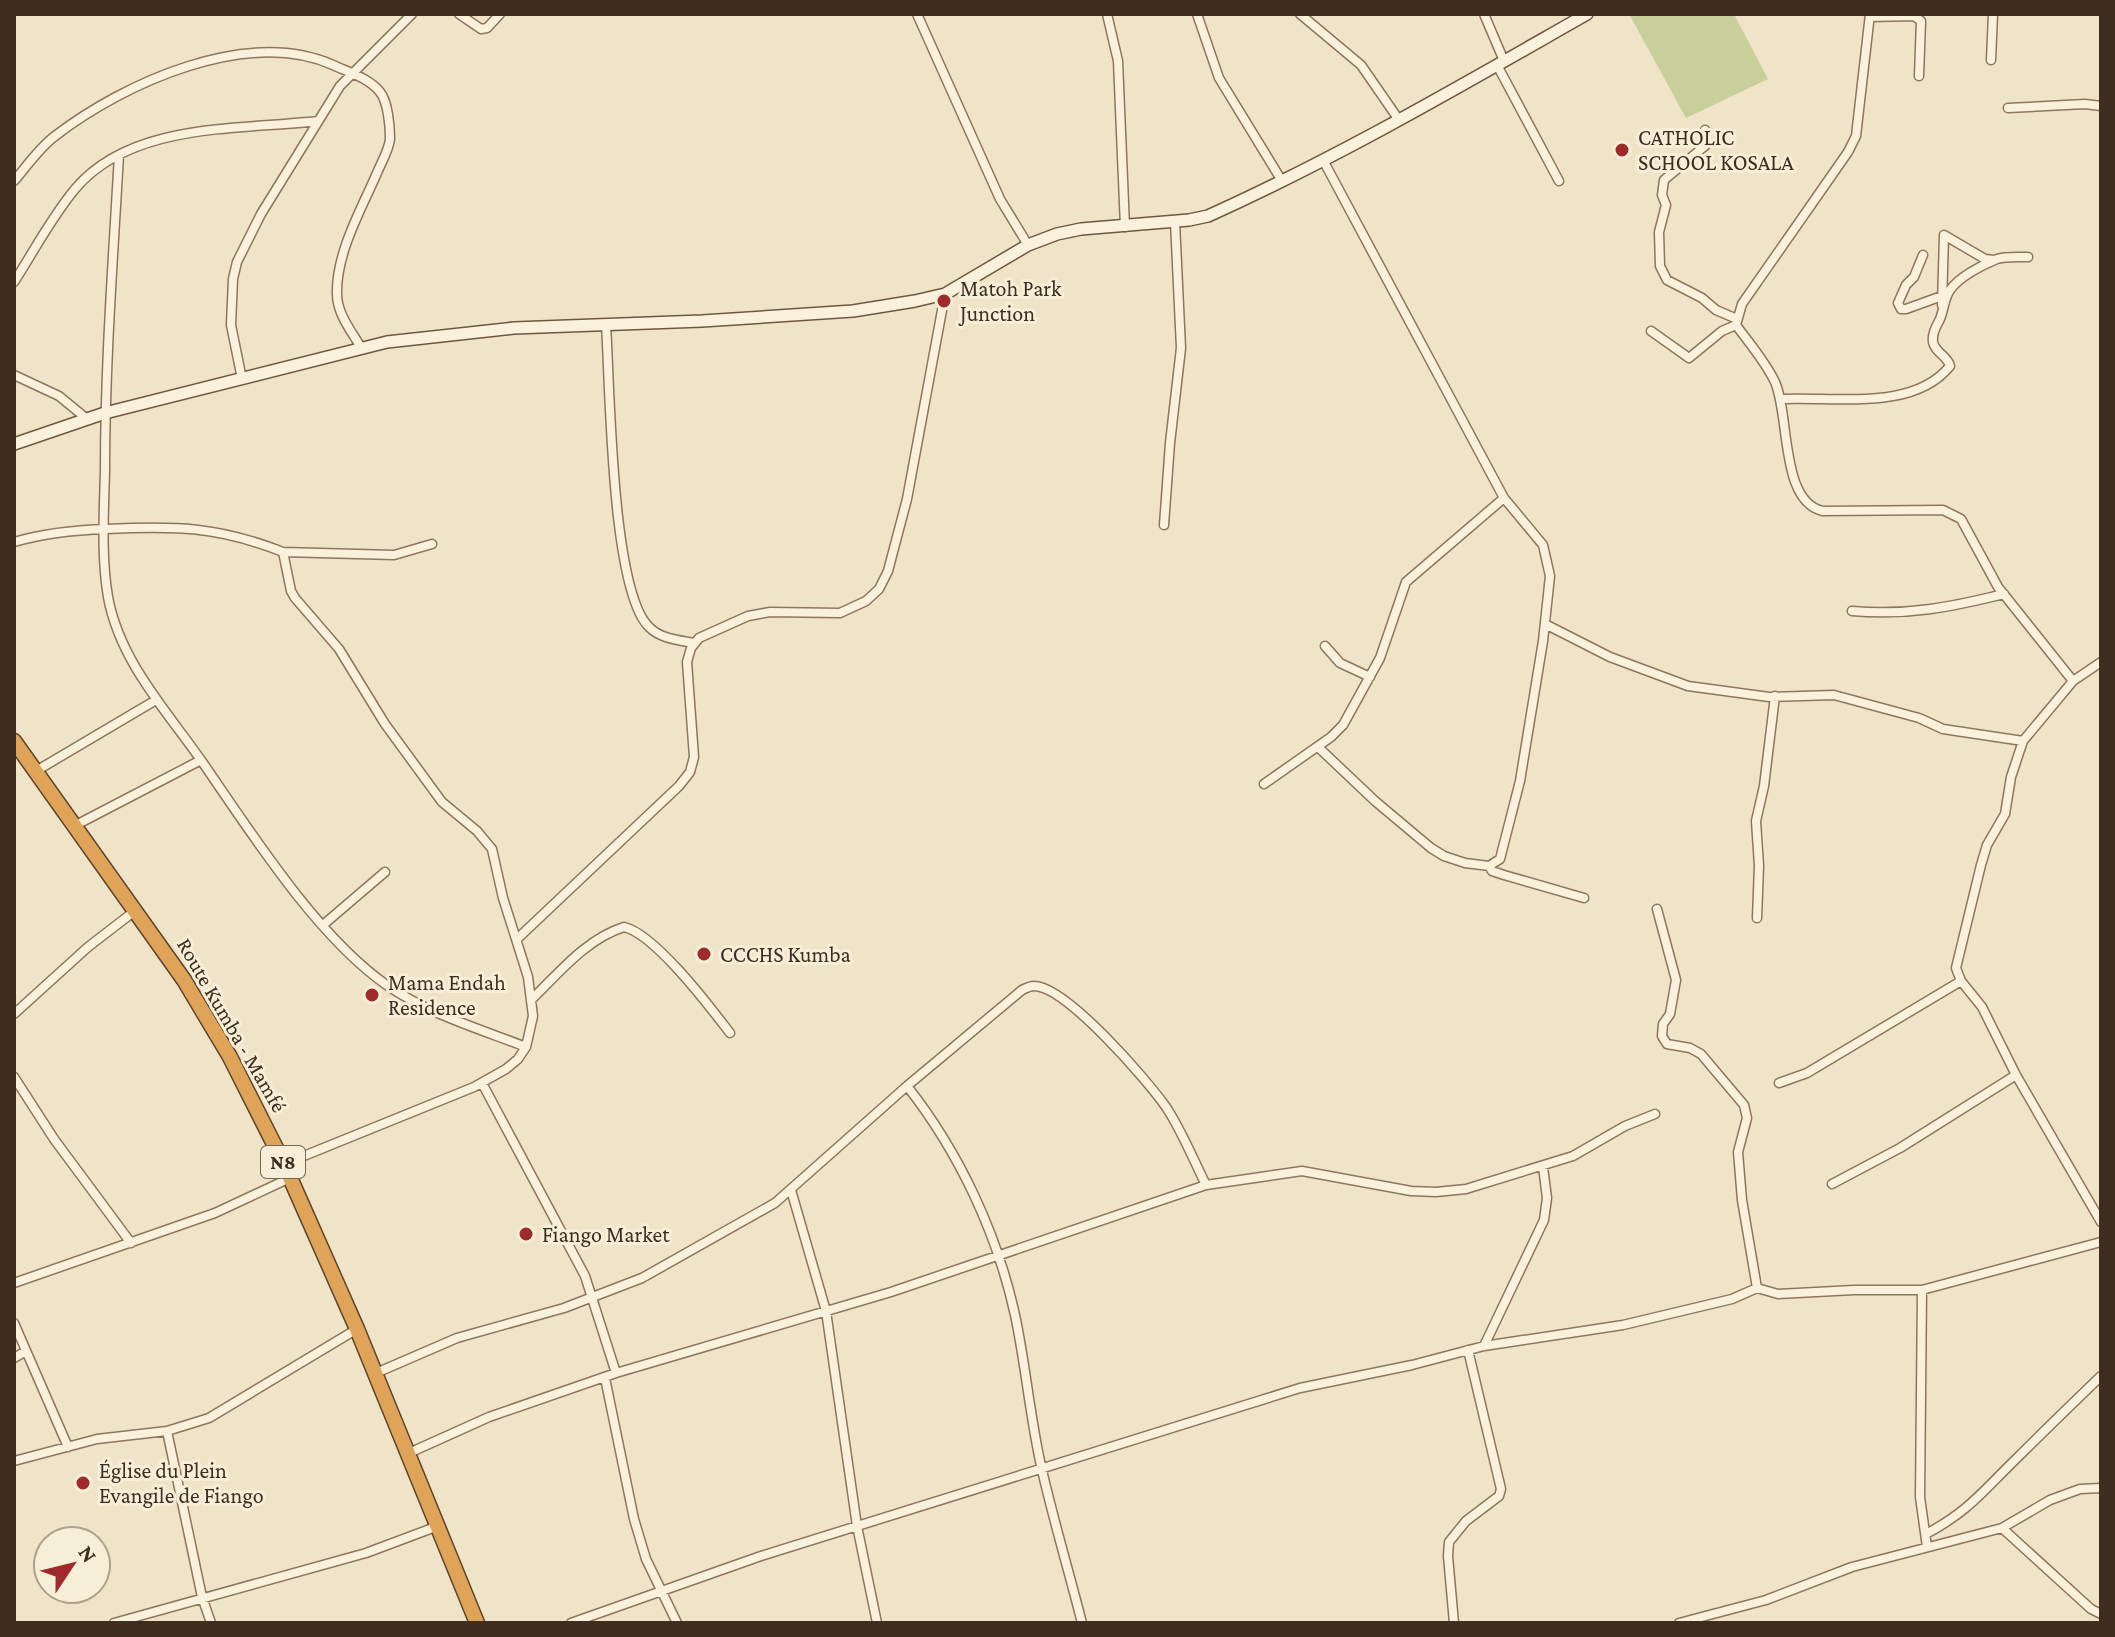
<svg xmlns="http://www.w3.org/2000/svg" width="2115" height="1637" font-family="'Crimson Pro',serif">
  <style>
    .green { fill: #c9cf9b }
    .lines { fill: none; stroke-linecap: round; stroke-linejoin: round }
    .street-casing { stroke: #8d765c; stroke-width: 11 }
    .secondary-casing { stroke: #6f573f; stroke-width: 14 }
    .highway-casing { stroke: #5b4430; stroke-width: 17 }
    .street { stroke: #faf1dc; stroke-width: 8 }
    .secondary { stroke: #faf1dc; stroke-width: 11 }
    .highway { stroke: #e0a458; stroke-width: 14 }
    .poi-dot { fill: #9e2a2b; stroke: #f7eed8; stroke-width: 3 }
    .labels { text-anchor: middle; dominant-baseline: central; stroke-width: 6; stroke-linejoin: round; paint-order: stroke }
    .shield { fill: #f7eed8; stroke: #756857; stroke-width: 2 }
    .shield-label { font-size: 20px; font-weight: bold; fill: #3d2e20 }
    .poi-label { font-size: 22px; fill: #3d2e20; stroke: #f7eed8; text-anchor: start }
    .street-label { font-size: 22px; fill: #3d2e20; stroke: #f7eed8 }
  </style>
  <rect width="100%" height="100%" fill="#f0e4c8"/>
  <path class="green" d="M1629 14H1734L1768 79 1686 118Z"/>
  <g class="lines">
    <g class="street-casing">
      <path id="street" d="M459 14 481 29 487 28 500 14
        M917 14 1000 199 1028 245
        M1107 14 1118 61 1125 227
        M1197 14 1219 78 1282 181
        M1300 14 1361 65 1399 120
        M1484 14 1504 61
        M1870 14 1856 136 1848 152 1742 304 1736 325C1749 343 1765 361 1775 382 1790 416 1780 502 1823 511L1943 510 1961 519 1998 587 2073 681
        M1870 17 1914 16 1921 21 1919 76
        M1991 60 1993 14
        M1497 65 1559 181
        M2008 108 2085 104 2101 106
        M1705 130 1706 145 1664 180 1662 195 1666 205 1659 232 1660 266 1667 280 1702 298 1716 310 1737 319
        M119 155C113 260 105 365 105 470 104 511 101 556 108 597 120 662 167 711 203 763 252 834 317 937 388 986 429 1014 480 1029 526 1047
        M14 181C27 166 39 148 55 136 124 83 247 27 333 65 348 72 369 78 380 92 388 102 390 126 390 139 389 150 381 163 377 173 361 210 336 253 337 294 337 314 352 332 362 349
        M1923 255 1914 277 1906 285 1898 303 1901 309H1906L1942 296
        M14 282C34 251 51 218 75 189 131 122 239 130 318 121
        M1942 305 1944 235 1985 259 1994 260
        M606 325C610 384 611 590 649 627 661 639 678 640 694 643
        M1651 331 1689 358 1722 331 1736 325
        M14 375 59 396 87 419
        M242 379 231 325 233 279 237 262 261 214 340 86 412 14
        M1781 399C1834 396 1913 412 1950 366 1948 356 1935 353 1933 342 1932 333 1936 327 1940 319 1944 309 1944 299 1950 290 1959 277 1982 265 1997 259 2006 256 2018 257 2028 257
        M1164 525 1170 443 1181 348 1175 222
        M14 542C45 533 74 530 106 529 176 526 217 526 283 552L291 591 295 598 339 649 385 724 442 802 477 831 492 849 503 898 528 977 533 1016 526 1047 518 1059 506 1069 474 1087 284 1164
        M283 552 394 555 432 544
        M1852 611C1907 616 1951 607 2004 594
        M1545 624 1610 657 1688 686 1769 697 1834 695 1919 718 1943 729 2023 741 2011 777 2005 814 1987 845 1981 865 1956 968 1961 981 1982 1007 2016 1075 2101 1222
        M1325 646 1340 663 1370 677
        M2023 741 2073 681 2101 662
        M1318 747 1375 801 1431 848 1444 856 1465 863 1489 866 1500 859 1520 781 1543 641 1550 576 1543 545 1504 498
        M36 771 156 700
        M1264 784 1331 737 1343 725 1380 658 1406 582 1504 498 1323 160
        M76 825 201 760
        M1489 866 1492 871 1504 875 1584 898
        M1657 909 1676 980 1670 1014 1663 1024 1662 1036 1667 1044 1690 1048 1701 1054 1744 1105 1747 1118 1738 1152 1742 1200 1757 1288
        M1757 918 1759 866 1756 821 1764 786 1775 696
        M323 925 385 872
        M517 939 679 786 690 772 694 757 687 662 691 648 699 638 748 616 770 612 840 613 866 601 879 589 888 571 907 499 945 294
        M531 1000C559 973 586 939 624 927 655 934 710 1007 730 1033
        M14 1014 88 947 136 910
        M14 1077 54 1139 131 1243
        M482 1083 585 1276 616 1373
        M1779 1083 1807 1073 1961 981
        M907 1086C959 1152 997 1233 1015 1315 1026 1366 1030 1419 1042 1470 1054 1522 1069 1572 1082 1623
        M1832 1184 1900 1148 2016 1075
        M791 1190 826 1311 857 1526 877 1623
        M14 1283 215 1213 290 1178
        M1922 1290 1920 1497 1927 1547
        M14 1323 68 1447
        M1484 1346 1544 1220 1547 1198 1543 1167
        M14 1358 26 1351
        M376 1373 457 1338 564 1308 642 1278 775 1203 907 1086 1022 990C1026 988 1030 986 1034 986 1066 986 1147 1080 1166 1107 1182 1131 1193 1159 1206 1185
        M605 1378 634 1519 646 1559 677 1623
        M167 1431 202 1597 211 1623
        M409 1453 489 1417 616 1373 891 1292 1206 1185 1302 1171 1411 1191 1436 1192 1466 1189 1573 1156 1625 1126 1655 1114
        M14 1461 97 1439 167 1431 209 1418 357 1329
        M2002 1528 2091 1609 2101 1614
        M1926 1534C1969 1511 1982 1492 2016 1459 2044 1431 2073 1403 2101 1376
        M114 1623 366 1553 438 1526
        M571 1623 761 1556 1300 1388 1412 1365 1484 1346 1623 1325 1732 1299 1757 1288 1778 1294 1854 1290H1922L2101 1242
        M1454 1623 1448 1556 1449 1542 1466 1521 1499 1496 1501 1489 1468 1350
        M1679 1623 1766 1600 1852 1567 2002 1528 2050 1500 2080 1489 2101 1488"/>
    </g>
    <g class="secondary-casing">
      <path id="secondary" d="M14 444 105 413 387 342 514 328 702 321 853 311 915 301 945 294 1028 245 1057 234 1081 229 1189 220 1208 216C1339 157 1462 85 1587 14"/>
    </g>
    <g class="highway-casing">
      <path id="highway" d="M14 741 184 980 230 1057 284 1164 357 1329 477 1623"/>
    </g>
    <use href="#street" class="street"/>
    <use href="#secondary" class="secondary"/>
    <use href="#highway" class="highway"/>
  </g>
  <g class="poi-dot">
    <circle cx="1622" cy="150" r="8"/>
    <circle cx="944" cy="301" r="8"/>
    <circle cx="704" cy="954" r="8"/>
    <circle cx="372" cy="995" r="8"/>
    <circle cx="526" cy="1234" r="8"/>
    <circle cx="83" cy="1483" r="8"/>
  </g>
  <g class="labels">
    <rect class="shield" x="261" y="1146" width="44" height="32" rx="6"/>
    <g class="shield-label">
      <text x="283" y="1162">N8</text>
    </g>
    <g class="poi-label">
      <text x="1638" y="137">CATHOLIC<tspan x="1638" dy="25">SCHOOL KOSALA</tspan></text>
      <text x="960" y="288">Matoh Park<tspan x="960" dy="25">Junction</tspan></text>
      <text x="720" y="954">CCCHS Kumba</text>
      <text x="388" y="982">Mama Endah<tspan x="388" dy="25">Residence</tspan></text>
      <text x="542" y="1234">Fiango Market</text>
      <text x="99" y="1470">Église du Plein<tspan x="99" dy="25">Evangile de Fiango</tspan></text>
    </g>
    <g class="street-label">
      <text transform="translate(232 1025) rotate(60)">Route Kumba - Mamfé</text>
    </g>
  </g>
  <rect width="2115" height="1637" fill="none" stroke="#3d2e20" stroke-width="32"/>
  <g transform="translate(72 1565) rotate(55)"><circle r="38" fill="#f7eed8" stroke="#ada18e" stroke-width="2"/>
  <path d="M0-6L14 30L0 20L-14 30Z" fill="#9e2a2b"/>
  <text y="-12" font-size="22" font-weight="bold" text-anchor="middle" fill="#3d2e20">N</text>
  </g>
</svg>
